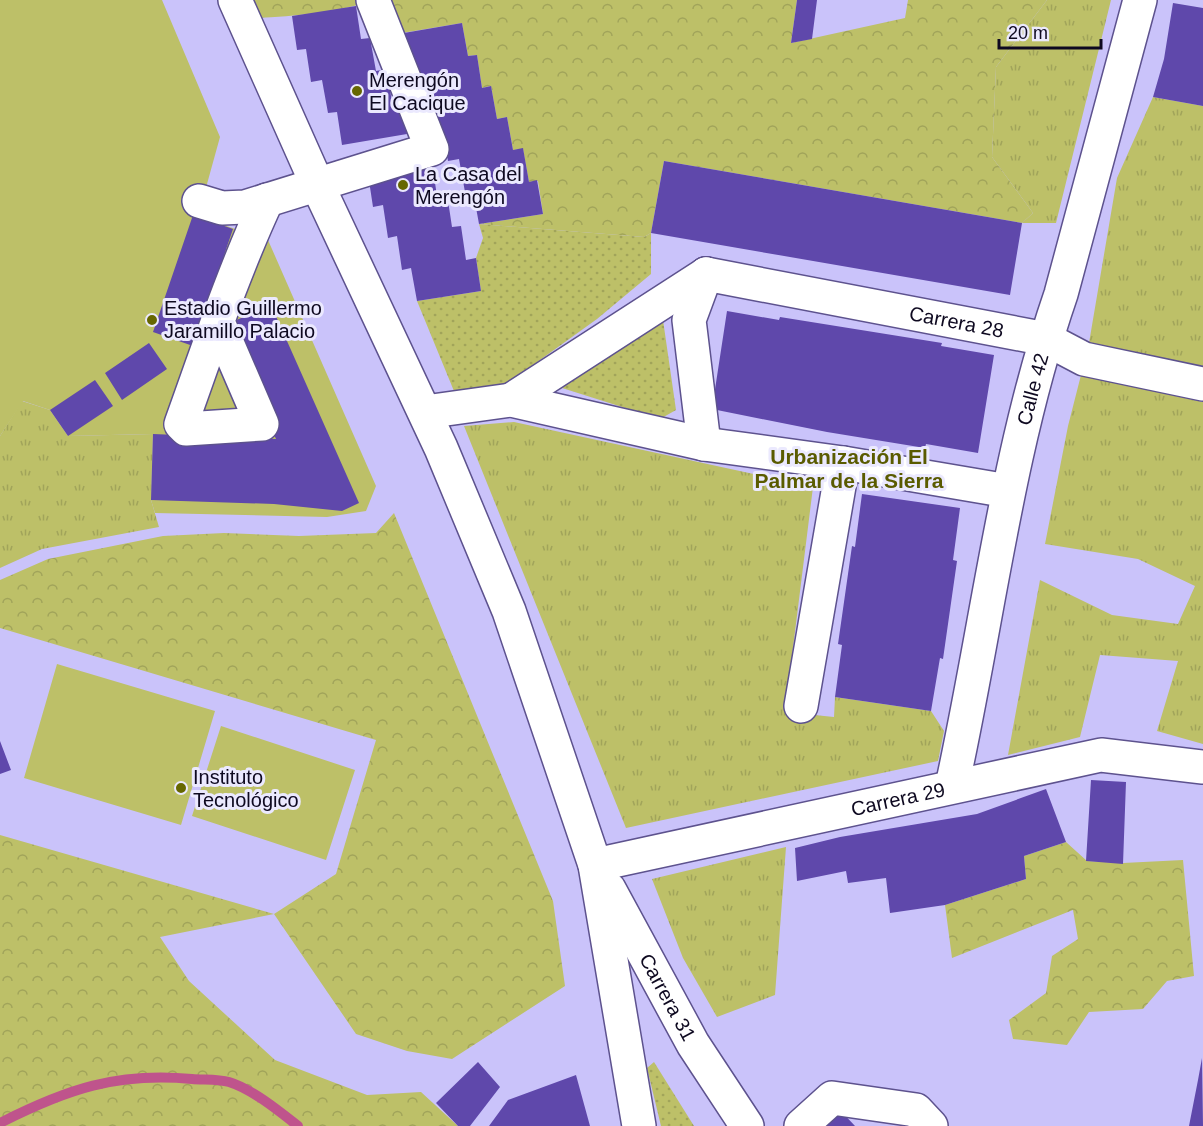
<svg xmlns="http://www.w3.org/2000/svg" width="1203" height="1126" font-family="Helvetica,sans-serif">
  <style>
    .grass { fill: url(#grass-tufts) }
    .forest { fill: url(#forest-crowns) }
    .garden { fill: url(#garden-dots) }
    .pitch { fill: #bdc068 }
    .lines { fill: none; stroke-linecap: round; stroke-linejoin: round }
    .stream { stroke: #bf548c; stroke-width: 10 }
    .building { fill: #5f48ab }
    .minor-casing { stroke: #5d528e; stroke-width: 36 }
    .major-casing { stroke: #5d528e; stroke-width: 36 }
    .minor { stroke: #fff; stroke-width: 33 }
    .major { stroke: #fff; stroke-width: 33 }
    .poi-dot { fill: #666701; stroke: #ebe9fe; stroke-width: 2 }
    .labels { text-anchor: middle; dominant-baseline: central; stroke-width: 6; stroke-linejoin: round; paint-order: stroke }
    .poi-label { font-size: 20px; fill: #0e0920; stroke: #ebe9fe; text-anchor: start }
    .street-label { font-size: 20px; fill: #0e0920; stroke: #ebe9fe }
    .neighbourhood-label { font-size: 21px; font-weight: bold; fill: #5a5b00; stroke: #ebe9fe }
  </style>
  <defs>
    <pattern id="grass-tufts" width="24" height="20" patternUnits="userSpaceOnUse" patternTransform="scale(1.5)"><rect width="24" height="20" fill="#bdc068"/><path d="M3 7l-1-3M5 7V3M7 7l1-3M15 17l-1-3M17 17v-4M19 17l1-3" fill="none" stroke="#a1a45a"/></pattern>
    <pattern id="forest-crowns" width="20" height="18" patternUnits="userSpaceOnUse" patternTransform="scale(1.5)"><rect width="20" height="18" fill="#bdc068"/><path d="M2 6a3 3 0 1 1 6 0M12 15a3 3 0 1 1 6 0" fill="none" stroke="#a1a45a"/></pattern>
    <pattern id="garden-dots" width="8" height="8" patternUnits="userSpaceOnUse" patternTransform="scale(1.5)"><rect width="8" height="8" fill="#bdc068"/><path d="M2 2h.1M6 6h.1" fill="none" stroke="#a1a45a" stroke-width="1.8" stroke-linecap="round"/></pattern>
  </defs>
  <rect width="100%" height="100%" fill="#cac3fa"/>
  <path class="grass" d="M1047 0H1111L1056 223H1022L1033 213 992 157 996 67Z
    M1153 97 1203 106V366L1089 343 1117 178Z
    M1081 375 1203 402V744L1157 731 1178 661 1100 655 1080 737 1008 755 1040 580 1112 615 1178 624 1195 586 1138 559 1045 544 1068 426Z
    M22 401 50 410 68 436 153 434 151 500 159 527 42 549 0 568V436Z
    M514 422 813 487 785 712 834 717 835 697 931 711 944 731 938 761 626 828 464 426Z
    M786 847 775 995 717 1017 683 958 652 879Z"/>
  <path class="forest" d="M249 0H374C337 13 296 16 256 18Z
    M383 0H797L791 43 905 18 908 0H1047L996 67 992 157 1033 213 1022 223 664 161 651 233 644 237 479 224 543 214 538 181 529 182 523 149 513 150 507 117 497 119 491 86 482 88 477 55 468 56 462 23 390 35Z
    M394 513 553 901 565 986 452 1059 407 1051 356 1034 274 914 160 937 189 981 275 1060 367 1095 421 1092 458 1126H0V835L274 914 336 874 376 740 0 628V580L48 559 163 536 224 533 299 536 376 533Z
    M1066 842 1087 861 1123 863 1183 860 1194 976 1167 981 1143 1009 1089 1012 1067 1045 1013 1039 1009 1020 1046 993 1052 956 1078 939 1073 910 952 958 945 905 1026 879 1024 856Z"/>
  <path class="garden" d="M479 224 644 237 651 233V274L597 319 504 386 456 396 417 301 481 291 476 258 483 238Z
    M663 320 676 410 660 419 562 388 587 368Z
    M654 1062 694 1126H661L647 1068Z"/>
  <path class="pitch" d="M0 0H162L220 137 207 184 194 215 268 240 376 486 366 511 327 517 155 513 151 500 153 434 68 436 50 410 23 401 0 436Z
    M57 664 215 711 181 825 24 778Z
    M221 726 355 770 326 860 192 816Z"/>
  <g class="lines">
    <path class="stream" d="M0 1123C67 1089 117 1072 192 1079 203 1080 218 1079 229 1082 252 1089 279 1111 298 1126"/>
  </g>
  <path class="building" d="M797 0H817L812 39 791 43Z
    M1173 3 1203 8V106L1153 97 1164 59Z
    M356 6 361 39 370 38 376 71 387 69 392 103 401 101 407 134 342 145 337 112 328 113 322 80 311 82 306 49 297 50 292 16Z
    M462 23 468 56 477 55 482 88 491 86 497 119 507 117 513 150 523 148 529 182 537 180 543 214 479 224 473 191 465 192 459 159 448 161 442 128 432 130 398 34Z
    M664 161 1022 223 1010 295 651 233Z
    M432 163 437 196 447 194 452 227 461 226 466 260 476 258 481 291 417 301 411 268 402 270 397 236 388 238 383 205 373 207 368 174Z
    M193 215 233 229 193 346 153 332Z
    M271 305 359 503 342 511 274 504 151 500 153 434 276 439 225 325Z
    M727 311 779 320 780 317 942 343 941 346 994 355 978 453 926 444 925 448 827 432 712 409Z
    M149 343 167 369 122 400 105 373Z
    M95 380 113 406 68 436 50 410Z
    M862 494 960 508 953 560 957 561 943 659 940 658 931 711 835 697 842 645 838 644 852 546 855 547Z
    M0 741 11 770 0 774Z
    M1091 780 1126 782 1123 864 1086 861Z
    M1046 789 1066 842 1024 856 1026 879 945 905 890 913 886 878 848 883 846 871 797 881 795 848 840 837 977 814Z
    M1202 1058 1203 1126H1189L1198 1080Z
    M478 1062 500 1087 470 1126H458L436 1103Z
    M576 1075 590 1126H489L508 1100Z
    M838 1108 855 1126H820Z"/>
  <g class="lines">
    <g class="minor-casing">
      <g id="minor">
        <path d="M199 201 222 208 245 207 432 149 373 0"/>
        <path id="s1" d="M706 274 1046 339 1084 359 1203 384"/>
        <path d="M218 322 262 424 186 429 181 424C208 349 233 273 267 200"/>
        <path d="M511 400 706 274"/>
        <path d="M425 412 511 400 704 444 843 463 1008 491"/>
        <path d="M704 444 689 320 706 274"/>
        <path d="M801 706 843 463"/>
        <path id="s2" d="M952 786C988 622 1006 454 1061 294L1140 0"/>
        <path id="s3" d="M595 865 1101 755 1203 767"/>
        <path d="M801 1126 832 1098 916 1110 931 1126"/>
      </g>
    </g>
    <g class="major-casing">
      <g id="major">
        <path d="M235 0 317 184 441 448 509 611 595 865 639 1126"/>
        <path id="s4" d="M609 889 693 1044 747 1126"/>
      </g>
    </g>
    <use href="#minor" class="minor"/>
    <use href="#major" class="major"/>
  </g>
  <g class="poi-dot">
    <circle cx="357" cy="91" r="6"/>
    <circle cx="403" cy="185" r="6"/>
    <circle cx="152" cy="320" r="6"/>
    <circle cx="181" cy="788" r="6"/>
  </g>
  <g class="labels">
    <g class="poi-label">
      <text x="369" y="80">Merengón<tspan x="369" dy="23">El Cacique</tspan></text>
      <text x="415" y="174">La Casa del<tspan x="415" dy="23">Merengón</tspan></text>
      <text x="164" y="308">Estadio Guillermo<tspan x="164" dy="23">Jaramillo Palacio</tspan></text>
      <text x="193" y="777">Instituto<tspan x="193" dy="23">Tecnológico</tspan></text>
    </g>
    <g class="street-label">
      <text stroke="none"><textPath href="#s1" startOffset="255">Carrera 28</textPath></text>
      <text stroke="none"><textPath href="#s2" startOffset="405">Calle 42</textPath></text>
      <text stroke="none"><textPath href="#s3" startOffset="310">Carrera 29</textPath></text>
      <text stroke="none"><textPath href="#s4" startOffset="123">Carrera 31</textPath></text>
    </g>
    <g class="neighbourhood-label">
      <text x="849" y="456">Urbanización El<tspan x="849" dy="24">Palmar de la Sierra</tspan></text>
    </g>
  </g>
  <path d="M999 39v9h102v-9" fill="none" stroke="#0e0920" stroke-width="3"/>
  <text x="1008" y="39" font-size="18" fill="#0e0920" stroke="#ebe9fe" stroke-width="4.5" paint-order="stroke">20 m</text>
</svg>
